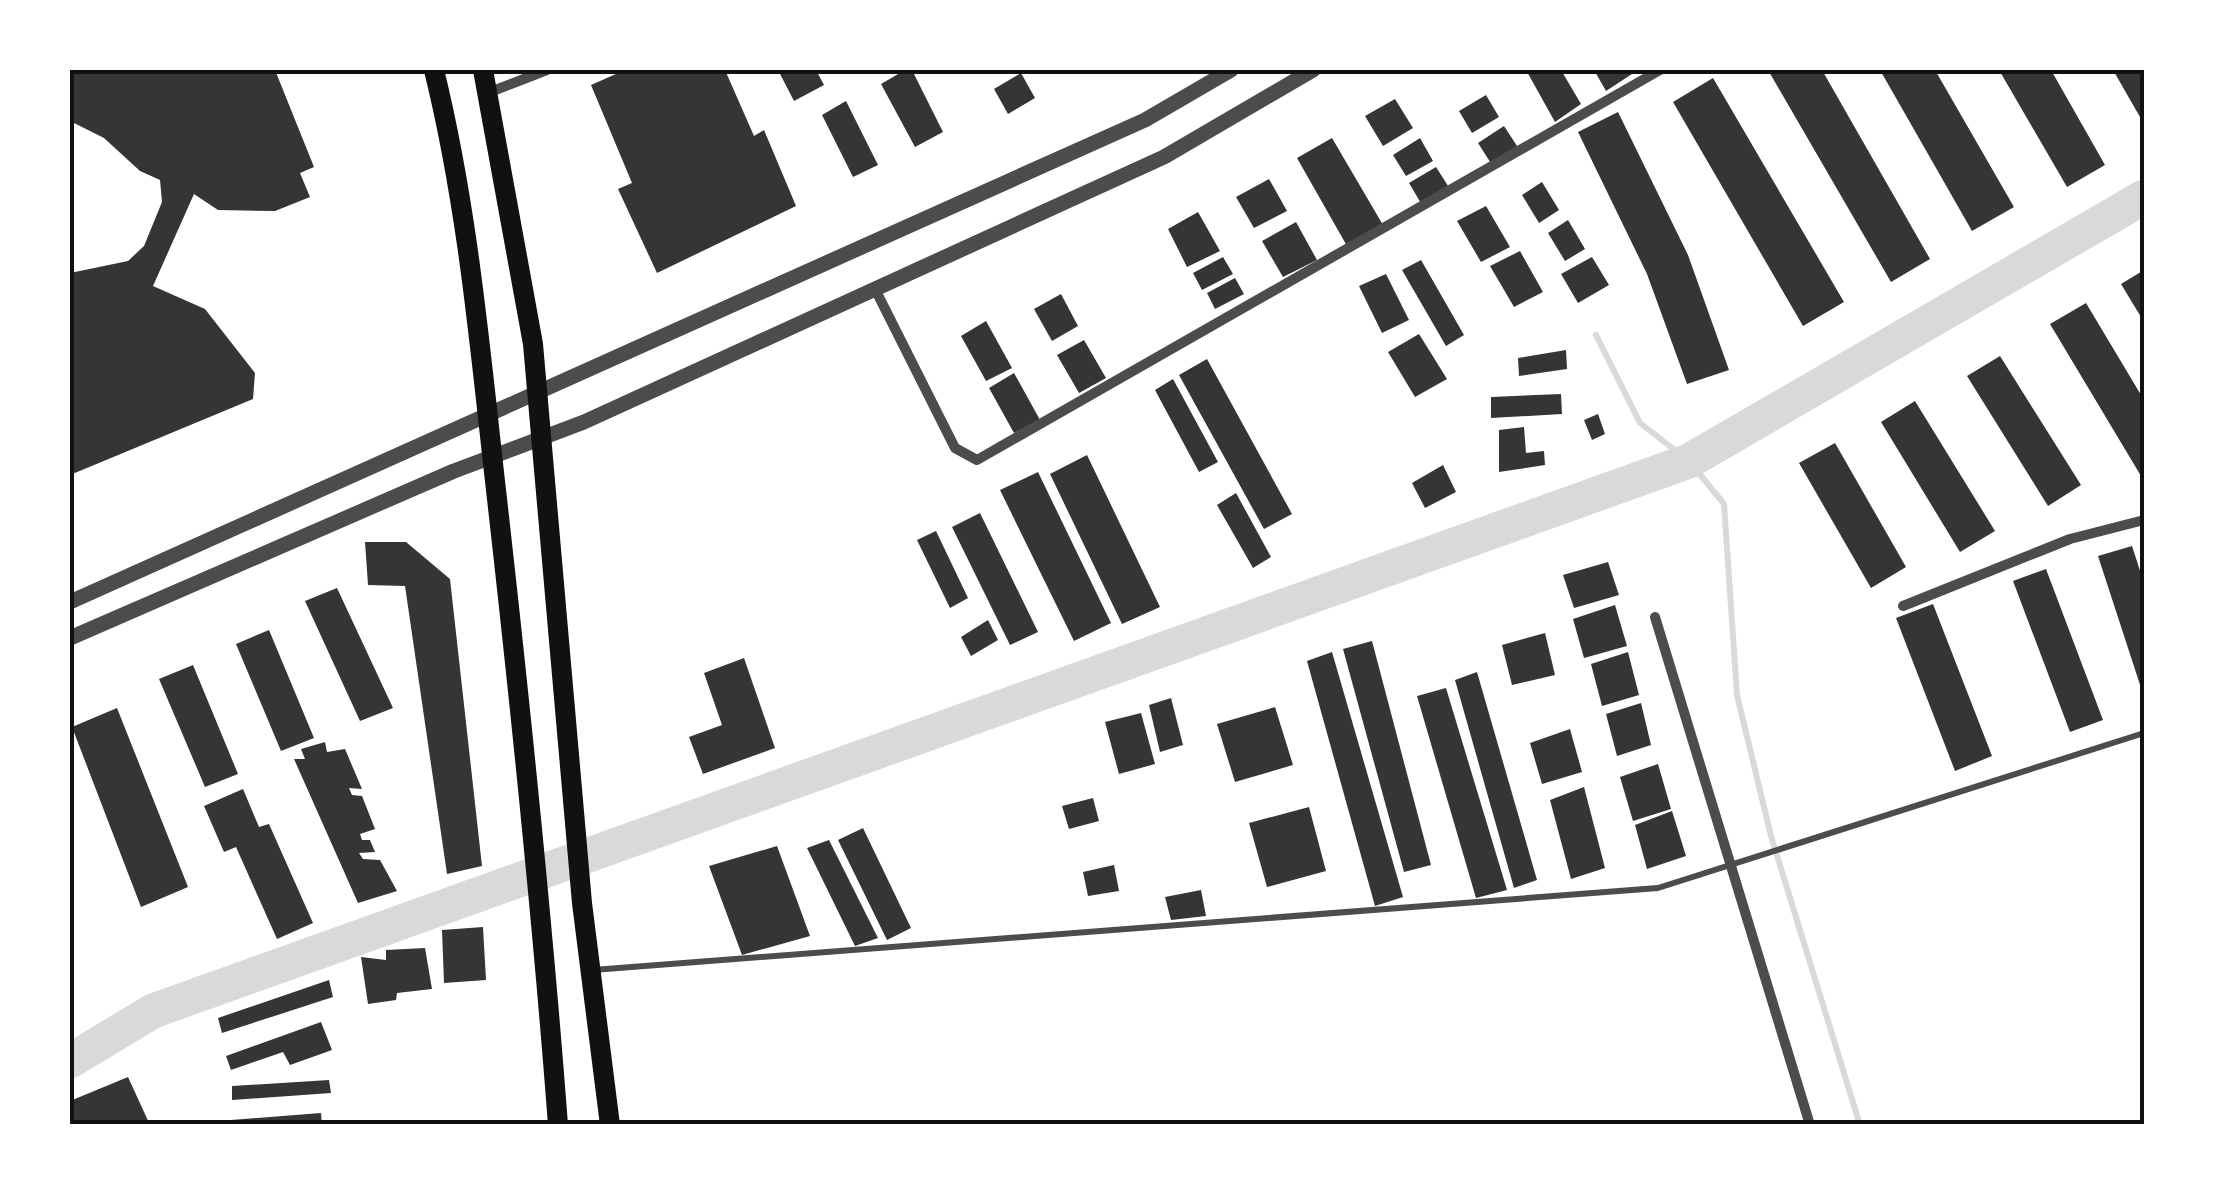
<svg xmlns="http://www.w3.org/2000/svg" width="2214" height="1195" font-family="'Source Sans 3',sans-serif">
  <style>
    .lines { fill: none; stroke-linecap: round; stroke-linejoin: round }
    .stream { stroke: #d9d9d9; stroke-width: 6 }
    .river { stroke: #d9d9d9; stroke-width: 35 }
    .building { fill: #353535 }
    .service { stroke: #4c4c4c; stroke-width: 6 }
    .minor { stroke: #4c4c4c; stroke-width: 10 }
    .tertiary { stroke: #4c4c4c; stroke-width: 15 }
    .primary { stroke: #111; stroke-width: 20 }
    .neatline { fill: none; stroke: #111; stroke-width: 4 }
  </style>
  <rect width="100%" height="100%" fill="#fff"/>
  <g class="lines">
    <path class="stream" d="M1596 335 1640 423 1689 461 1724 504 1737 695 1771 836 1860 1125"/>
    <path class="river" d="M70 1061 153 1011 1689 461 2144 197"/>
  </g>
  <path class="building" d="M70 70H275L314 167 300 173 310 197 275 211 218 210 194 194 153 286 205 309 255 373 253 399 70 475V273L128 261 144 246 162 202 160 180 140 171 104 138 70 121Z
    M625 70H725L754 136 764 130 796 206 657 273 618 189 632 183 591 85Z
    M778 70H816L824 85 794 101Z
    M905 70H912L943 132 915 147 881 84Z
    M1526 70H1561L1581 104 1555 122Z
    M1594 70H1630L1632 74 1606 91Z
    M1768 70H1822L1930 259 1891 282Z
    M1880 70H1935L2014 207 1972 231Z
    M1999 70H2051L2105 165 2067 187Z
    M2113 70H2144V124Z
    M1021 73 1035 98 1008 114 994 89Z
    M1713 78 1844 302 1803 326 1673 102Z
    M1486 95 1499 117 1472 133 1459 111Z
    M1395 99 1413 128 1383 146 1365 116Z
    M846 101 878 165 853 177 822 115Z
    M1618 112 1688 255 1729 370 1687 384 1647 274 1578 132Z
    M1504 126 1519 149 1492 165 1478 143Z
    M1332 138 1383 225 1347 246 1297 158Z
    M1420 138 1433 161 1406 176 1393 155Z
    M1436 167 1450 189 1422 205 1409 183Z
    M1269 179 1287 211 1254 228 1236 197Z
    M1542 182 1559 210 1539 223 1522 195Z
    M1486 206 1510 247 1481 262 1457 221Z
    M1198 212 1220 251 1187 267 1168 229Z
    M1568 220 1585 249 1565 261 1548 233Z
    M1296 222 1317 260 1283 277 1262 241Z
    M1520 251 1543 292 1514 307 1490 266Z
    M1223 257 1233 274 1202 290 1193 273Z
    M1592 257 1609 285 1578 303 1561 274Z
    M1421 260 1464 335 1446 346 1402 270Z
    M2144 270V322L2121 284Z
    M1386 274 1409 320 1382 333 1359 286Z
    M1235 278 1244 294 1215 309 1207 293Z
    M1061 294 1078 326 1052 341 1034 309Z
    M2086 303 2144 400V481L2050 324Z
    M986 321 1012 368 986 381 961 336Z
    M1419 334 1447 379 1415 397 1388 352Z
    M1084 340 1106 378 1079 393 1057 355Z
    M1566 350 1567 369 1519 376 1518 358Z
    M2000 356 2081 485 2048 506 1967 376Z
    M1207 359 1292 514 1264 529 1179 375Z
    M1014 373 1040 420 1014 433 989 388Z
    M1173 379 1218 462 1199 472 1155 390Z
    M1561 394 1562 414 1491 418V397Z
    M1915 401 1995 531 1960 552 1881 422Z
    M1598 414 1605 434 1592 440 1584 420Z
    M1524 427 1526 453 1544 451 1545 465 1499 472V430Z
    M1835 443 1906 567 1871 588 1799 463Z
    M1087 455 1160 607 1122 624 1050 474Z
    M1443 465 1456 492 1425 508 1412 483Z
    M1038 472 1111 623 1074 641 1000 490Z
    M1236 493 1271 557 1253 568 1217 505Z
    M980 513 1038 632 1010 645 952 527Z
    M936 531 968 598 950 608 917 540Z
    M365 542H406L450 579 482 866 447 874 405 586 368 585Z
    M2132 546 2144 583 2143 694 2098 556Z
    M1608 562 1619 595 1574 608 1563 575Z
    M2046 569 2103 720 2070 732 2013 581Z
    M337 588 393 708 360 721 305 601Z
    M1933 604 1992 756 1955 771 1896 618Z
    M1615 605 1627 646 1584 658 1573 619Z
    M988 620 998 640 971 656 961 637Z
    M269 630 314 738 281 751 236 644Z
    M1545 633 1555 675 1512 685 1502 645Z
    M1372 641 1431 865 1404 872 1343 649Z
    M1332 652 1403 897 1375 906 1307 661Z
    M1628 652 1639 695 1602 706 1591 664Z
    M744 658 775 748 703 774 689 737 722 725 704 673Z
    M193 665 238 774 205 787 159 679Z
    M1477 672 1537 880 1514 888 1455 680Z
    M1446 688 1507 890 1476 898 1417 696Z
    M1171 698 1183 745 1160 752 1149 705Z
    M1641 703 1651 745 1617 756 1606 714Z
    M1275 707 1293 765 1235 782 1217 724Z
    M117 708 188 887 141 907 72 727Z
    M1141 713 1155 764 1119 774 1105 722Z
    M1570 729 1582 772 1542 784 1530 743Z
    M325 742 327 752 345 749 362 789 349 788 352 795 362 796 375 829 360 834 362 840H370L375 852 359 853 363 859 380 860 397 891 358 903 294 759H305L301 749Z
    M1658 764 1671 809 1633 821 1620 777Z
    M1584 787 1605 868 1571 879 1550 800Z
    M243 789 259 827 269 824 313 923 277 939 236 847 224 852 204 806Z
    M1093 798 1099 821 1069 829 1062 806Z
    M1309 807 1326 871 1267 887 1249 823Z
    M1672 811 1686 856 1647 869 1635 825Z
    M863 828 911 928 887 940 838 840Z
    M829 840 878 938 855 946 807 848Z
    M777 846 810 936 742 955 709 866Z
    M1114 865 1119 891 1088 896 1083 872Z
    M1201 890 1206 916 1171 920 1165 897Z
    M483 927 486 980 444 983 442 930Z
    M425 948 432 989 397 993 396 1000 368 1004 361 957 386 960V950Z
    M329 980 333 997 222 1033 218 1018Z
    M321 1022 332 1050 290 1065 283 1052 231 1070 226 1056Z
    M128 1077 150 1125H70V1101Z
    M329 1080 331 1093 232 1100V1086Z
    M321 1113 322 1125H231V1120Z"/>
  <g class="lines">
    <path class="service" d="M593 970 1658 888 2144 733"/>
    <path class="minor" d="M490 92 547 70
      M875 289 955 448 977 460 1660 70
      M1903 606 2070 539 2144 520
      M1655 617 1810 1125"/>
    <path class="tertiary" d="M70 602 1145 120 1231 70
      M70 638 454 471 584 422 1164 157 1313 70"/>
    <path class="primary" d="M434 70C468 208 480 349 496 490 520 702 542 913 558 1125
      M483 70 533 344 582 903 610 1125"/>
  </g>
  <rect width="2214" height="1195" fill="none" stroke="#ffffff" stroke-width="145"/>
  <rect x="72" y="72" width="2070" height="1050" class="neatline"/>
</svg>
